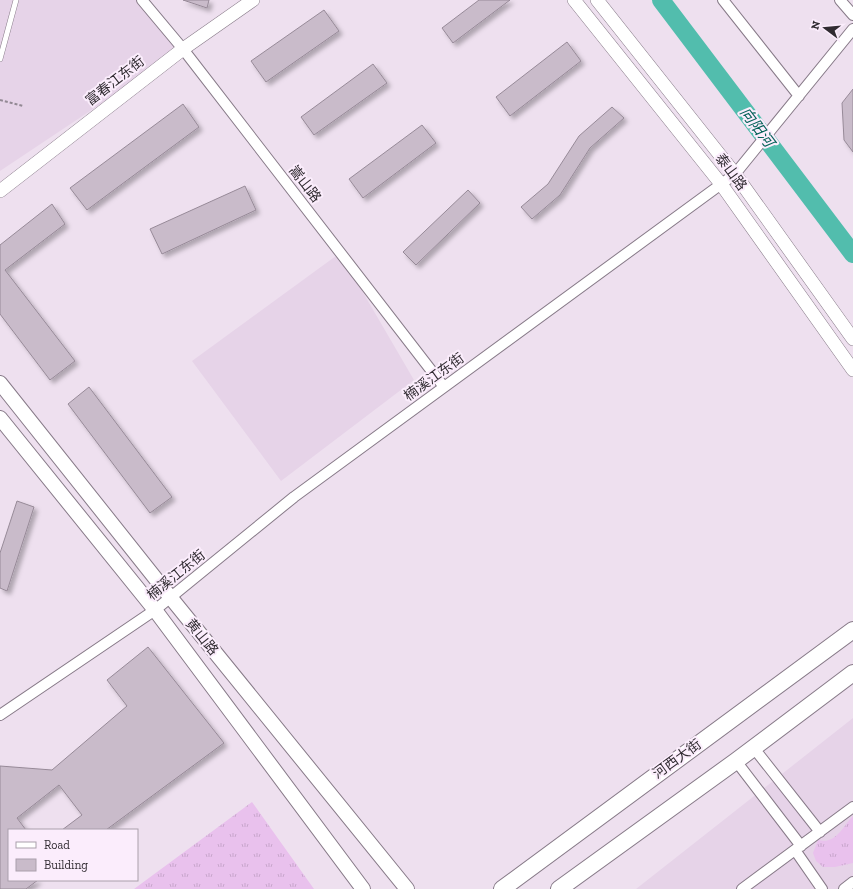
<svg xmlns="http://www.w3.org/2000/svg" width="853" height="889" font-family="'Zilla Slab','Noto Sans SC',serif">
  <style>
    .built { fill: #e6d3e8 }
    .grass { fill: url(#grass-tufts) }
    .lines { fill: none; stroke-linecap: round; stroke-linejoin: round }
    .river { stroke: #52bdad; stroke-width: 18 }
    .building { fill: #c9bbca; stroke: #978a98; filter: url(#shadow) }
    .service-casing { stroke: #877a88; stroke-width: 6 }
    .minor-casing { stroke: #877a88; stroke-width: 12 }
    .tertiary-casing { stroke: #877a88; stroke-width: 14 }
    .secondary-casing { stroke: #877a88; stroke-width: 16 }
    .primary-casing { stroke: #877a88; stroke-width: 18 }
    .path { stroke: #938994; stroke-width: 2; stroke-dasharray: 3 2; stroke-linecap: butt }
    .service { stroke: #fff; stroke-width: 5 }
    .minor { stroke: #fff; stroke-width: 10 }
    .tertiary { stroke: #fff; stroke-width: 13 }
    .secondary { stroke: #fff; stroke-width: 14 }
    .primary { stroke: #fff; stroke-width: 16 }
    .labels { text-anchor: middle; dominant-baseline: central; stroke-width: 4; stroke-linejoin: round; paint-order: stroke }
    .street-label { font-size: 14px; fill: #302b31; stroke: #fbedfc }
    .water-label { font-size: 15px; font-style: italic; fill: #046258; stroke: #fbedfc }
  </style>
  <defs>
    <pattern id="grass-tufts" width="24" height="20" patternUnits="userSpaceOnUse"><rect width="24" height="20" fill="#e9c1ed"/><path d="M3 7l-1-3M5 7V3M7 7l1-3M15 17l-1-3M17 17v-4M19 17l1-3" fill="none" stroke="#c8a6cc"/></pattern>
    <filter id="shadow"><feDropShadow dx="3.5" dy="3.5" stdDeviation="2" flood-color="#0004"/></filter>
  </defs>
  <rect width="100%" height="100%" fill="#eee0ef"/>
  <path class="built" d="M0 0H142L183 49 0 171Z
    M340 253 414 380 281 481 192 361Z
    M853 718V889H636Z"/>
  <path class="grass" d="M252 802 314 889H134Z
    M853 816V863L835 867H823L816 861 813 853 818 840C836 845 843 826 853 816Z"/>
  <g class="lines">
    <path class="river" d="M661 0 853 254"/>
  </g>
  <path class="building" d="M183 0H209L207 8Z
    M479 0H510L453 43 442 28Z
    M324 10 339 31 266 82 251 61Z
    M567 42 581 61 510 116 496 97Z
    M373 64 387 83 314 135 301 117Z
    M853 89V152L844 140 842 103Z
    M183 104 199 127 87 210 70 188Z
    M612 107 624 118 590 148 560 195 532 219 521 207 548 184 579 136Z
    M422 125 436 143 363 198 349 179Z
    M245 186 256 210 162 254 150 229Z
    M468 190 480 203 416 265 403 252Z
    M52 204 65 224 5 270 75 361 50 380 0 314V245Z
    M89 387 172 497 150 513 68 404Z
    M17 501 34 507 7 591 0 588V553Z
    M148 647 224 743 106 830H62L82 815 59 785 17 818 26 830H9V880H38L26 889H0V766L52 770 127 706 107 680Z"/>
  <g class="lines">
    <g class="service-casing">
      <path id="service" d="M0 59 16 0"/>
    </g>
    <g class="minor-casing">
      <path id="minor" d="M142 0 183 49 444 387
        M723 0 799 96
        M840 0 853 15
        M0 715 155 610 294 497 735 174 853 29
        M753 747 820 832
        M736 761 801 846
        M795 850 822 889
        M742 889 853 807
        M844 889 853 882"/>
    </g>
    <g class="tertiary-casing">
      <path id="tertiary" d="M574 0 721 184 853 370
        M597 0 735 174 853 339
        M0 191 183 49 253 0"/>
    </g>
    <g class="secondary-casing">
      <path id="secondary" d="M0 383 171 598 407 889
        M0 418 155 610 363 889"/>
    </g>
    <g class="primary-casing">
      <path id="primary" d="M502 889 853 630
        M559 889 736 761 853 673"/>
    </g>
    <path class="path" d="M0 100 23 106"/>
    <use href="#service" class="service"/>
    <use href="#minor" class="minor"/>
    <use href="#tertiary" class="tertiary"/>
    <use href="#secondary" class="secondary"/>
    <use href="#primary" class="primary"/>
  </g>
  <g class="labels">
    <g class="street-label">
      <text transform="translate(115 81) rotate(-38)">富春江东街</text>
      <text transform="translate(731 172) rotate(53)">泰山路</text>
      <text transform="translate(305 184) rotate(52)">嵩山路</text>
      <text transform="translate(434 377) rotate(-36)">楠溪江东街</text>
      <text transform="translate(176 575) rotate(-39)">楠溪江东街</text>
      <text transform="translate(202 637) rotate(51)">黄山路</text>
      <text transform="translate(677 759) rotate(-36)">河西大街</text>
    </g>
    <g class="water-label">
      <text transform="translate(757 127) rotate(53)">向阳河</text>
    </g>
  </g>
  <rect x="8" y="829" width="130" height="52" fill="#fbedfc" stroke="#aa9fab"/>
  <rect x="16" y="842" width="20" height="6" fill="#ffffff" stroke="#aa9fab"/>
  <text x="44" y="849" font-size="12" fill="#302b31">Road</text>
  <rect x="16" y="859" width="20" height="12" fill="#c9bbca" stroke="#aa9fab"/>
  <text x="44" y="869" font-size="12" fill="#302b31">Building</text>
  <g transform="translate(825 28) rotate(286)" stroke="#fbedfc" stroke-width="3" paint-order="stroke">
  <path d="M0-3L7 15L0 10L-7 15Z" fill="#302b31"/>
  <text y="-6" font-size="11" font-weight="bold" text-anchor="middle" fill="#302b31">N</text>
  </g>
</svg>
